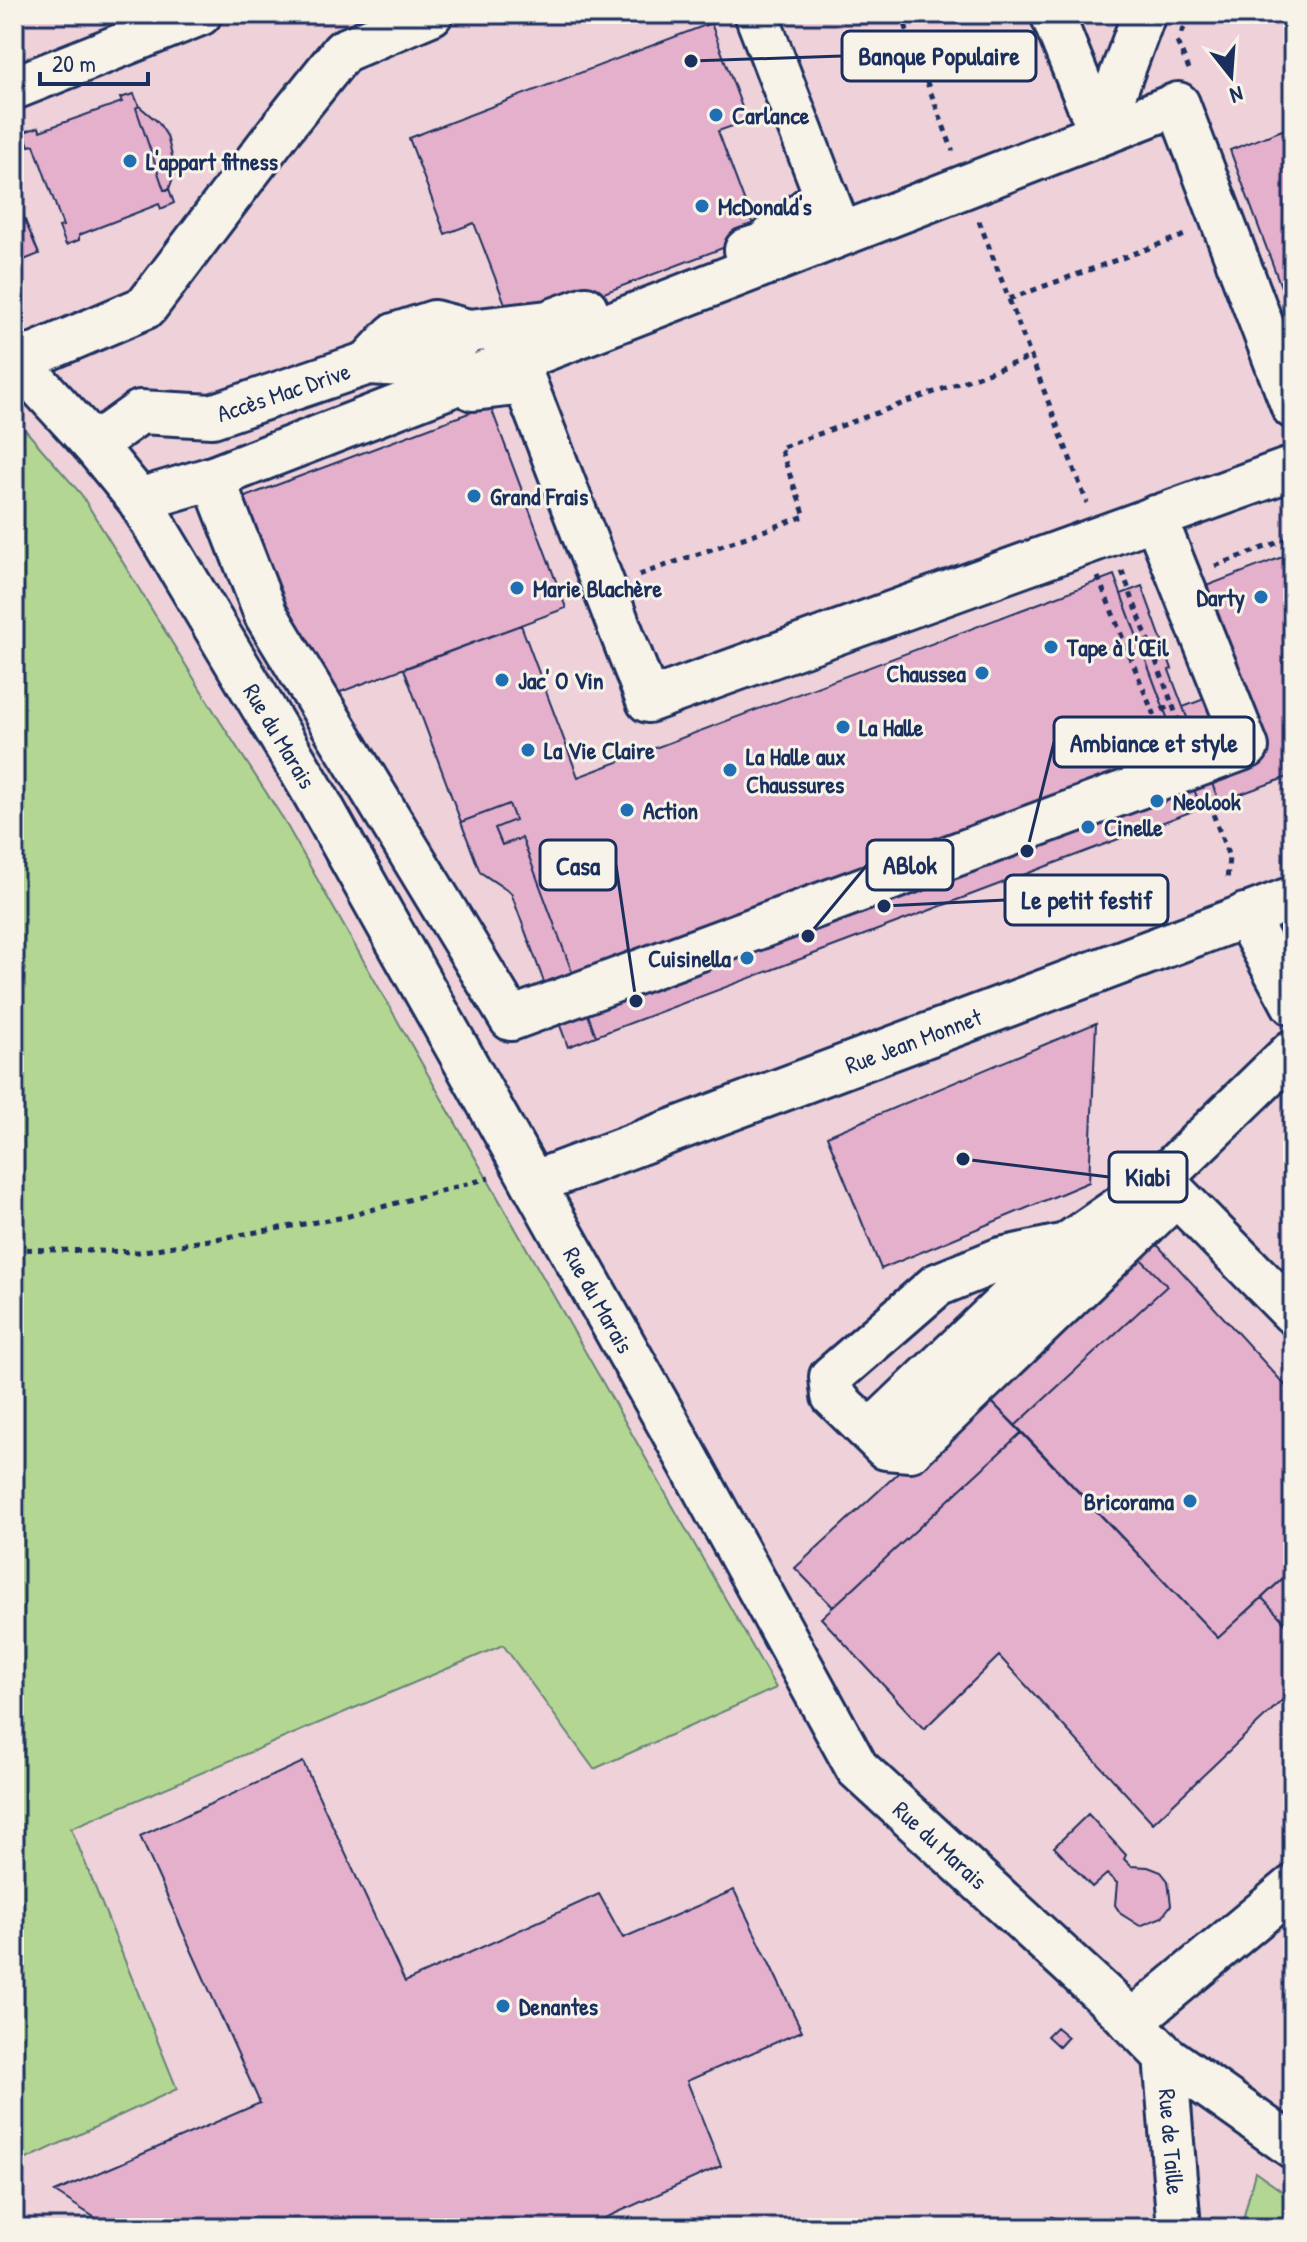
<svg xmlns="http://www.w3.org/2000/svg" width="1307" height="2242" font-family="'Patrick Hand',sans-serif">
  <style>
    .built { fill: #eed1d9 }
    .green { fill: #b3d793; stroke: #678378; stroke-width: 2 }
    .building { fill: #e5b0cb; stroke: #1b2f5e; stroke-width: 2 }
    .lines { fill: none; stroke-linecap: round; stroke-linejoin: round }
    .minor-casing { stroke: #1b2f5e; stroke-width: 48 }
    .path { stroke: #1b2f5e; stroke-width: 5; stroke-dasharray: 6 6; stroke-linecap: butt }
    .minor { stroke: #f7f3e8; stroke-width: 42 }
    .poi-dot { fill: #1f6fb2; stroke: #f7f3e8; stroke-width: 3 }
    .labels { text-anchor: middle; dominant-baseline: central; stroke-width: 6; stroke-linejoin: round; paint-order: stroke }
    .poi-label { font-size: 24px; font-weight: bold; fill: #1b2f5e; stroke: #f7f3e8; text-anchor: start }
    .street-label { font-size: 24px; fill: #1b2f5e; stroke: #f7f3e8 }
    .leader { fill: none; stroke: #1b2f5e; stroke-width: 3 }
    .callout-dot { fill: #1b2f5e; stroke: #f7f3e8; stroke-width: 3 }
    .callout { fill: #f7f3e8; stroke: #1b2f5e; stroke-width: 3 }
    .callout-label { font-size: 26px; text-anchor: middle; font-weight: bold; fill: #1b2f5e }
  </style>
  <rect width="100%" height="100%" fill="#f2dfdf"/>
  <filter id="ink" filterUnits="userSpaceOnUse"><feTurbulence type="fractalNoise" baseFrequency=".0125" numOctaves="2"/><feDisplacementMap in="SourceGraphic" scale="16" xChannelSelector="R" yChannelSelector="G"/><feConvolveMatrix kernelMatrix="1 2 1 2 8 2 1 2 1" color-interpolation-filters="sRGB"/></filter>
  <g filter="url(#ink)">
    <path class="built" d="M14 14H1293V2199L1255 2173 1241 2228H36L14 2210V2165L177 2089 70 1828 503 1645 594 1769 282 817 220 721 81 494 14 417Z"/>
    <path class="green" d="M14 417 81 494 220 721 282 817 776 1688 594 1769 503 1645 71 1828 177 2089 14 2165Z
      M1255 2172 1293 2199V2228H1241Z"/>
    <path class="building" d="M711 23 747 121 718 131 757 235 514 327 474 223 445 234 409 138Z
      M134 94 139 106 136 108 164 190 169 189 174 203 161 209 159 204 79 235V240L66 245 59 227 63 226 34 145 29 146 24 132 39 127 40 131 122 102 120 98Z
      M139 106 158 122 167 136 173 160 174 175 169 189 164 190 136 108Z
      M1293 126V319L1230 150Z
      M14 179 19 181 24 198 19 206 39 254 14 264Z
      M490 405 566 608 335 694 280 598 242 498Z
      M1293 553V775L1219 802 1183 707 1244 684 1206 586Z
      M1114 575 1201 808 596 1036 522 838 502 845 495 828 515 820 509 804 461 822 404 669 521 625 578 777Z
      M1142 586 1172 669 1169 670 1219 802 1201 808 1121 594Z
      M509 804 515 820 495 828 502 845 522 838 596 1036 568 1047 511 893 480 872 461 822Z
      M1096 1023 1089 1182 881 1269 827 1136Z
      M1152 1239 1293 1394V1569L1218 1638 1015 1426 1167 1286 1136 1254Z
      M1136 1254 1167 1286 1015 1426 984 1394Z
      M1293 1378V1394L1285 1385Z
      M984 1394 1022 1432 833 1607 795 1568Z
      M1022 1432 1218 1638 1262 1598 1293 1631V1690L1153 1823 999 1656 924 1729 821 1618Z
      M1293 1569V1631L1262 1598Z
      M303 1762 405 1982 599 1894 623 1938 734 1890 802 2031 687 2081 721 2166 583 2228H111L55 2192 260 2103 140 1836Z
      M1088 1814 1126 1855 1124 1859 1131 1866 1148 1867 1161 1872 1168 1881 1171 1905 1162 1917 1140 1926 1121 1914 1115 1905 1117 1883 1107 1874 1092 1887 1054 1847Z
      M1056 2027 1068 2037 1059 2047 1047 2036Z
      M1052 2217 1066 2222 1076 2219 1082 2228H1053Z
      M1110 2217 1115 2228H1086Z"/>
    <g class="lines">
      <g class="minor-casing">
        <g id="minor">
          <path d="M756 14 836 222"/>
          <path d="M1052 14 1100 133"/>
          <path d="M14 88 200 14"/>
          <path d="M1100 133 1144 14"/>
          <path d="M746 250 762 245 826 195"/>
          <path id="s1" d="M14 358 94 445 139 500 310 786 668 1423 857 1768 1115 2005 1165 2056 1293 2147"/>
          <path d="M17 362 146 307 280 130 343 51 431 14"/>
          <path d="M368 363 405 365 446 351 469 331 548 322 586 308"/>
          <path d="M473 389 525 383 648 701 1293 468"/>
          <path id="s2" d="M94 445 140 412 212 416 368 363 394 335 434 322 469 331"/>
          <path d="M213 478 266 615 511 1019 1247 747 1155 517"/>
          <path d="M139 500 213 478 1178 104 1293 407"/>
          <path d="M1245 915 1293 1004"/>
          <path d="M1293 1051 1161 1179 1293 1313"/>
          <path d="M1161 1179 1066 1245 1001 1259 937 1285 831 1377 833 1396 886 1448 910 1450 1176 1195"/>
          <path id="s3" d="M533 1183 1293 898"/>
          <path d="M870 1432 1065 1246"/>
          <path d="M1131 2022 1293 1887"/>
          <path id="s4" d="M1165 2056 1179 2228"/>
        </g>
      </g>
      <path class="path" d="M901 14 953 151
        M1181 33 1193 14
        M1177 42 1189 69
        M979 221 1087 503
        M1009 299 1188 234
        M1215 566 1293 537
        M1122 571 1182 730
        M639 575 805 516 780 448 1031 357
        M1098 577 1153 713 1173 705
        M1209 803 1229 857 1227 881
        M14 1249 139 1252 345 1217 489 1178"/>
      <use href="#minor" class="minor"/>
    </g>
  </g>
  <g class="poi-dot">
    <circle cx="716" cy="115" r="8"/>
    <circle cx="130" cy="161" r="8"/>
    <circle cx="702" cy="206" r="8"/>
    <circle cx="474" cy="496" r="8"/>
    <circle cx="517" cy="588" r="8"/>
    <circle cx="1261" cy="597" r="8"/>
    <circle cx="1051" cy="647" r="8"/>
    <circle cx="982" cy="673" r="8"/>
    <circle cx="502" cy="680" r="8"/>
    <circle cx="843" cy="727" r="8"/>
    <circle cx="528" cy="750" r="8"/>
    <circle cx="730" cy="770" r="8"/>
    <circle cx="1157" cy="801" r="8"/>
    <circle cx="627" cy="810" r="8"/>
    <circle cx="1088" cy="827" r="8"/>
    <circle cx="747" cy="958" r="8"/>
    <circle cx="1190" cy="1501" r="8"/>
    <circle cx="503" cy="2006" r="8"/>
  </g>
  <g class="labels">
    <g class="poi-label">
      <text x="732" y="115">Carlance</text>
      <text x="146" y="161">L'appart fitness</text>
      <text x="718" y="206">McDonald's</text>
      <text x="490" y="496">Grand Frais</text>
      <text x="533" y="588">Marie Blachère</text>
      <text x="1245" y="597" text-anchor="end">Darty</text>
      <text x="1067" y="647">Tape à l'Œil</text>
      <text x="966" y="673" text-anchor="end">Chaussea</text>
      <text x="518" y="680">Jac' O Vin</text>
      <text x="859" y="727">La Halle</text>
      <text x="544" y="750">La Vie Claire</text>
      <text x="746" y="756">La Halle aux<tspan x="746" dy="28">Chaussures</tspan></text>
      <text x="1173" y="801">Neolook</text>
      <text x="643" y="810">Action</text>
      <text x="1104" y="827">Cinelle</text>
      <text x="731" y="958" text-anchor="end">Cuisinella</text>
      <text x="1174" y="1501" text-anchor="end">Bricorama</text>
      <text x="519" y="2006">Denantes</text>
    </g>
    <g class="street-label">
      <text stroke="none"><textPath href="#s2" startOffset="204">Accès Mac Drive</textPath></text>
      <text stroke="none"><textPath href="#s1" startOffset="464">Rue du Marais</textPath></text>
      <text stroke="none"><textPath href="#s3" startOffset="406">Rue Jean Monnet</textPath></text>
      <text stroke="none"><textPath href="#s1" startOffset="1112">Rue du Marais</textPath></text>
      <text stroke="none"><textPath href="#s1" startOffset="1760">Rue du Marais</textPath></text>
      <text stroke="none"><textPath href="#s4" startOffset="86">Rue de Taille</textPath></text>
    </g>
  </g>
  <path class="leader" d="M691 61L842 56M1027 851L1054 742M808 936L867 865M636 1001L616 865M884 906L1005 900M963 1159L1109 1177"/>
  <g class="callout-dot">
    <circle cx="691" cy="61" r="8"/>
    <circle cx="1027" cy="851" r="8"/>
    <circle cx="808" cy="936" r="8"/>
    <circle cx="636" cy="1001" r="8"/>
    <circle cx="884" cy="906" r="8"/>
    <circle cx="963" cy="1159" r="8"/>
  </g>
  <g class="callout">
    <rect x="842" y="31" width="194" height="50" rx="8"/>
    <rect x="1054" y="717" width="200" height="50" rx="8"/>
    <rect x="867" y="840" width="86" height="50" rx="8"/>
    <rect x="540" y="840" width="76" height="50" rx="8"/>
    <rect x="1005" y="875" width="163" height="50" rx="8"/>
    <rect x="1109" y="1152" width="78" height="50" rx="8"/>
  </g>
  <g class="callout-label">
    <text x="939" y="65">Banque Populaire</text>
    <text x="1154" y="752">Ambiance et style</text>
    <text x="910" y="874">ABlok</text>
    <text x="578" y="875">Casa</text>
    <text x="1087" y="909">Le petit festif</text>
    <text x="1148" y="1186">Kiabi</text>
  </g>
  <rect width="1307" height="2242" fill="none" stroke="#f7f3e8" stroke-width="48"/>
  <rect x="24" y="24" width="1259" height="2194" fill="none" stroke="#1b2f5e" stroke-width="3" filter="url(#ink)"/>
  <g transform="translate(1231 76) rotate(163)" stroke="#f7f3e8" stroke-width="6" paint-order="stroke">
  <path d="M0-6L14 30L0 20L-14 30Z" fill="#1b2f5e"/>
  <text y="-12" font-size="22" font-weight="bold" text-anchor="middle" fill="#1b2f5e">N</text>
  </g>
  <path d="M40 72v12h108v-12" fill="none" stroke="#1b2f5e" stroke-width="4"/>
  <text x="52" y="72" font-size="24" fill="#1b2f5e" stroke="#f7f3e8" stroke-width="6" paint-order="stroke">20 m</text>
</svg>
